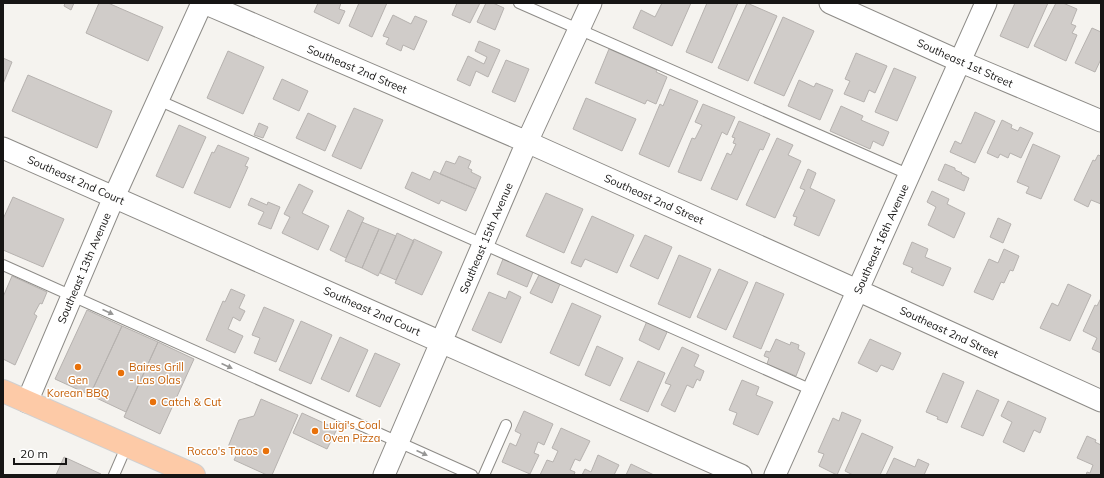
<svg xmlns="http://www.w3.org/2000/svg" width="1104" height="478" font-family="Mulish,sans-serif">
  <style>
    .building { fill: #d0ccc9; stroke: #b6b2af }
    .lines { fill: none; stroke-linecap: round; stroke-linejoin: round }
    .service-casing { stroke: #8d8b87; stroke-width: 12 }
    .minor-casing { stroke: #8d8b87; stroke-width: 23 }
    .primary-casing { stroke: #d0d0d0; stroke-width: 24 }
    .service { stroke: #fff; stroke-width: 10 }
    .minor { stroke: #fff; stroke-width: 21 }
    .primary { stroke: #fdcaa7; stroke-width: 22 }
    .oneway { fill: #969695 }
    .food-dot { fill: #e8710a; stroke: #fff; stroke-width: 1.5 }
    .labels { text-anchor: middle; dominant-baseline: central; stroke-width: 3; stroke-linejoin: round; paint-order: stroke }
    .street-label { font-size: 11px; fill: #161514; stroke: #fff }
    .food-label { font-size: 11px; fill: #c56008; stroke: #fff; text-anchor: start }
  </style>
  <rect width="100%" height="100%" fill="#f5f3ef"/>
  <path class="building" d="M65 3H74L71 10 64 6Z
    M99 3H108L163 27 148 61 86 33Z
    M318 3H341L339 9 345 11 339 24 314 12Z
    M359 3H387L372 37 349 26Z
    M457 3H480L470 23 452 15Z
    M486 3H493L504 8 495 30 477 22Z
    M662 3H691L672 46 633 28 641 10 655 17Z
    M707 3H738L712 63 686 52Z
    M747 3 777 16 748 81 718 68Z
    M1015 3H1048L1028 48 1000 36Z
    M1056 3H1063L1077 9 1071 24 1076 26 1072 33 1077 35 1066 61 1034 46Z
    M393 15 411 24 415 16 427 21 414 50 403 45 401 51 386 44 389 38 383 36Z
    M783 17 814 31 784 96 754 83Z
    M1092 28 1101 32V59L1095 72 1075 63Z
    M479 41 500 50 488 77 476 71 470 86 457 80 468 56 484 64 487 57 475 51Z
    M609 49 657 70 656 72 667 77 656 104 647 100 645 104 595 83Z
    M228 51 264 67 243 114 207 98Z
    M856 53 887 66 875 93 869 90 864 102 844 94 850 81 845 79Z
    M3 58 12 62 3 84Z
    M506 60 529 69 515 102 492 92Z
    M894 68 916 77 897 121 875 112Z
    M28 75 112 111 97 148 12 111Z
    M282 79 308 91 299 111 273 99Z
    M799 80 814 87 816 83 833 90 820 120 788 106Z
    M670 89 698 101 669 167 639 154 660 104 663 106Z
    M586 98 636 119 622 151 573 129Z
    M703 104 735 117 727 135 722 132 701 181 678 172 692 138 695 139 702 125 695 122Z
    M841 106 863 116 861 120 889 132 883 146 873 141 870 149 830 131Z
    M354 108 383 120 361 169 332 156Z
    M975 112 995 121 975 163 950 152 955 141 961 144Z
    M308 113 336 126 325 151 296 138Z
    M1002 120 1012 125 1011 128 1018 131 1020 127 1033 133 1021 158 1010 153 1008 158 1000 154 998 158 987 153Z
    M739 121 770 134 763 150 760 149 737 200 711 189 727 153 731 155 736 144 733 143 735 138 732 137Z
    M259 123 268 127 263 138 254 135Z
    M179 125 206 137 183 188 156 176Z
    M777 138 793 145 788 155 801 161 775 218 746 205Z
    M1033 144 1060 156 1041 199 1026 193 1029 187 1017 182Z
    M218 145 249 158 245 166 248 167 230 208 194 193 212 152 214 153Z
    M1098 155 1101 156V204L1091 200 1088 207 1074 200 1093 160 1095 161Z
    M459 156 471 161 468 168 472 170 471 172 481 177 476 189 440 174 446 161 455 164Z
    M945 164 955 168V170L962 173 961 174 969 178 964 191 938 180Z
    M808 169 816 173 810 188 835 200 819 236 794 225 797 217 793 216 805 190 800 188Z
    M434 171 476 189 466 211 441 200 439 204 405 188 412 172 430 180Z
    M299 184 313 191 302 213 329 226 318 250 282 233 290 217 284 214Z
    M932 191 949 199 947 204 965 213 954 238 928 225 936 207 927 202Z
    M546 193 583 209 564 253 526 236Z
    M13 197 64 219 43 267 3 250V219Z
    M251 198 267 205 268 202 280 207 271 229 258 224 264 212 248 205Z
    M348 210 364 218 346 258 330 250Z
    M592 216 634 235 617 273 585 259 581 267 571 263Z
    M998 218 1011 224 1003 243 990 237Z
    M362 222 379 229 362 268 345 261Z
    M379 229 396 236 378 276 362 268Z
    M397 233 414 241 396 280 380 273Z
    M645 235 672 247 658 279 630 266Z
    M414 239 442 252 422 295 395 283Z
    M912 242 928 249 925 257 951 268 943 286 911 272 913 268 903 264Z
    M1004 249 1019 256 1013 271 1010 270 1004 283 1001 282 993 300 974 292 989 259 998 263Z
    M679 255 711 269 690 318 658 304Z
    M503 259 533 272 527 287 497 274Z
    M719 269 748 282 726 330 697 317Z
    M539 275 560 284 552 303 530 293Z
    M12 276 47 292 42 304 40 303 34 314 37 316 15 365 3 359V297Z
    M756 282 784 294 761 349 733 337Z
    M1068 284 1091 295 1070 341 1040 328 1052 303 1058 306Z
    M231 289 245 295 239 308 245 311 240 321 233 317 228 329 243 336 235 353 206 340 223 301 225 302Z
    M509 291 521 297 501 343 472 330 489 292 506 299Z
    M1101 298V353L1092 349 1097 338 1083 331 1095 305 1097 306Z
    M572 303 601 316 579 366 550 353Z
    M264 307 294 320 276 362 254 353 260 338 252 335Z
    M87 310 122 326 90 395 55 379Z
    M301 321 332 335 311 384 279 370Z
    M647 321 668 330 659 350 639 340Z
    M122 326 158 342 126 412 90 395Z
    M340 337 368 350 349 392 321 379Z
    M776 339 790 345 791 342 799 345 798 349 805 353 796 376 767 364 769 358 764 356 766 351 770 352Z
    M870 339 901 353 893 370 881 365 877 372 858 363Z
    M158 342 194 359 160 434 124 417Z
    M597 346 623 358 610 386 585 375Z
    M682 347 699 355 694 366 704 371 700 381 697 379 693 388 687 385 675 412 661 405 671 385 665 383Z
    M375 353 400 364 380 407 356 396Z
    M638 361 665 373 648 412 620 400Z
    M943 373 964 382 947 423 937 419 938 417 926 412Z
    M742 380 759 387 756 395 773 402 758 435 733 424 737 413 729 410Z
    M977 390 999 400 983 436 961 427Z
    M261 399 298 415 272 475H267L234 460 238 452 228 447 239 420 254 416Z
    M1008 401 1046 418 1040 433 1034 430 1024 452 1003 442 1012 422 1001 416Z
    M524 411 553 424 544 445 538 442 534 453 539 455 530 474 502 462 510 443 516 446 521 434 515 431Z
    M842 412 861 420 837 475 819 466 824 454 818 452 833 418 839 421Z
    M302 413 337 429 327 449 293 433Z
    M561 428 590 441 580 461 575 459 570 470 575 472 574 475H540L547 460 553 462 558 451 552 448Z
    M862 433 893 447 880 475H853L845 471Z
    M1087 436 1096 440 1095 442 1101 445V475H1086L1087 472 1090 473 1093 465 1077 458Z
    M598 455 619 465 614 475H582L585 469 591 472Z
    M64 457 101 474 100 475H56Z
    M894 458 915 467 918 459 929 464 924 475H886Z
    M631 464 654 475H626Z"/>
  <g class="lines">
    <g class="service-casing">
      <path id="service" d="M519 3 910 175
        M158 100 812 390
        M3 265 472 475
        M114 475 127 445
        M484 475 506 425"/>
    </g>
    <g class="minor-casing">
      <path id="minor" d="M204 3 527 142 857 290 1101 401
        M830 3 959 61 1101 121
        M3 148 741 475
        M27 402 114 197 202 3
        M384 475 527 142 591 3
        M775 475 986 3"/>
    </g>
    <g class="primary-casing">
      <path id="primary" d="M3 391 194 475"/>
    </g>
    <use href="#service" class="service"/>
    <use href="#minor" class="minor"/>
    <use href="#primary" class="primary"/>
  </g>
  <defs><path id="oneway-solid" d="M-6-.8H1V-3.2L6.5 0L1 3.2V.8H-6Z"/></defs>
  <g class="oneway">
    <use href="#oneway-solid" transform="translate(108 312) rotate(24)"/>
    <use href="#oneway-solid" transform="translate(227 366) rotate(24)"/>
    <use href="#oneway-solid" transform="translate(422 453) rotate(24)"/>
  </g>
  <g class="food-dot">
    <circle cx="78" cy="367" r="4"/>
    <circle cx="121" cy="373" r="4"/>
    <circle cx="153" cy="402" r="4"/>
    <circle cx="315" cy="431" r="4"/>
    <circle cx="266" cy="451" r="4"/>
  </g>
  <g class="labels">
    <g class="street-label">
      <text transform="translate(965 63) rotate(24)">Southeast 1st Street</text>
      <text transform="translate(357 69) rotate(23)">Southeast 2nd Street</text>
      <text transform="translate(76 180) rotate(24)">Southeast 2nd Court</text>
      <text transform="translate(654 199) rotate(24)">Southeast 2nd Street</text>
      <text transform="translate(486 238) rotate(-67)">Southeast 15th Avenue</text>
      <text transform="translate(881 239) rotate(-66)">Southeast 16th Avenue</text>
      <text transform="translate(84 268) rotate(-67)">Southeast 13th Avenue</text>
      <text transform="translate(372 311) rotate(24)">Southeast 2nd Court</text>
      <text transform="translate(949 332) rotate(25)">Southeast 2nd Street</text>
    </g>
    <g class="food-label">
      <text x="129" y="367">Baires Grill<tspan x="129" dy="13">- Las Olas</tspan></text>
      <text x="78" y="380" text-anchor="middle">Gen<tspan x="78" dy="13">Korean BBQ</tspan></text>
      <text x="161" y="402">Catch &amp; Cut</text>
      <text x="323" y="425">Luigi's Coal<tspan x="323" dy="13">Oven Pizza</tspan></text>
      <text x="258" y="451" text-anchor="end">Rocco's Tacos</text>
    </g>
  </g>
  <rect width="1104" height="478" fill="none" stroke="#161514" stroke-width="8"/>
  <path d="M14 458v6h52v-6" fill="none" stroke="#161514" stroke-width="2"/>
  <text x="20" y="458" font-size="12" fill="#161514" stroke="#ffffff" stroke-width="3" paint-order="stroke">20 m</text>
</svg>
